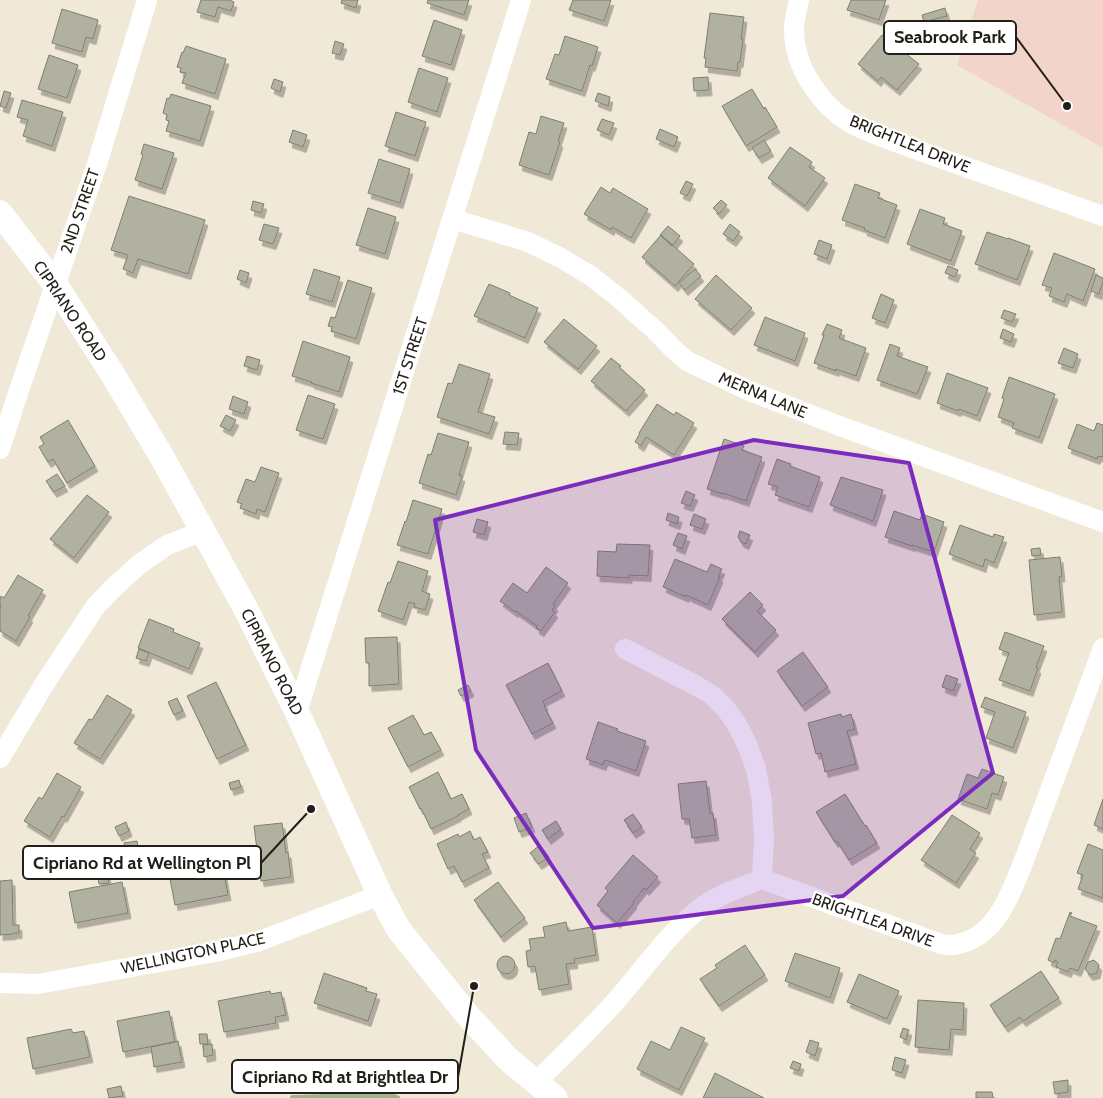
<svg xmlns="http://www.w3.org/2000/svg" width="1103" height="1098" font-family="Cabin,sans-serif">
  <style>
    .green { fill: #f2d4ca }
    .lines { fill: none; stroke-linecap: round; stroke-linejoin: round }
    .stream { stroke: #a0b58e; stroke-width: 6 }
    .building { fill: #b0b1a0; stroke: #7f7f6f; filter: url(#shadow) }
    .minor { stroke: #fff; stroke-width: 20 }
    .tertiary { stroke: #fff; stroke-width: 25 }
    .marked { fill: #7b2cbf; fill-opacity: 0.2; stroke: #7b2cbf; stroke-width: 4; stroke-linejoin: round }
    .labels { text-anchor: middle; dominant-baseline: central; stroke-width: 4.5; stroke-linejoin: round; paint-order: stroke }
    .street-label { font-size: 16px; fill: #221f19; stroke: #fff }
    .leader { fill: none; stroke: #221f19; stroke-width: 2 }
    .callout-dot { fill: #221f19; stroke: #fff; stroke-width: 2 }
    .callout { fill: #fff; stroke: #221f19; stroke-width: 2 }
    .callout-label { font-size: 18px; text-anchor: middle; font-weight: bold; fill: #221f19 }
  </style>
  <defs>
    <filter id="shadow"><feDropShadow dx="3" dy="5.5" stdDeviation="0" flood-color="#0004"/></filter>
  </defs>
  <rect width="100%" height="100%" fill="#f0e9d8"/>
  <path class="green" d="M978 0H1103V148L957 65Z"/>
  <g class="lines">
    <path class="stream" d="M293 1098 387 1095 397 1098"/>
  </g>
  <path class="building" d="M201 0H229L234 2 231 11 218 7 215 17 197 12Z
    M342 0H358L356 8 341 3Z
    M428 0H469L464 15 427 3Z
    M573 0H611L604 21 569 10Z
    M851 0H886L879 20 847 10Z
    M945 8 947 16 924 22 922 15Z
    M62 9 98 20 93 39 86 37 82 52 52 43Z
    M710 13 744 17 741 39H743L740 62H738L737 71 705 67 706 58H704Z
    M434 20 462 30 451 65 422 56Z
    M882 35 919 64 897 90 881 77 878 81 858 64Z
    M565 36 598 47 592 66 590 65 582 91 546 79 555 54 559 55Z
    M335 41 344 44 340 55 332 53Z
    M186 46 226 59 215 94 182 83 186 73 180 72 181 68 177 67 182 52 183 53Z
    M49 55 78 65 67 98 38 89Z
    M419 68 448 78 437 112 408 102Z
    M708 77 709 90 694 91 693 78Z
    M274 79 283 82 280 92 271 88Z
    M752 89 764 109 765 107 777 127 746 146 722 106Z
    M4 91 11 93 6 108 0 106Z
    M598 93 610 97 608 106 595 101Z
    M171 94 211 106 200 141 166 131 169 121 166 120 167 115 163 113 167 98 169 99Z
    M22 100 63 112 52 146 23 136 28 120 17 117Z
    M396 112 426 122 415 156 385 146Z
    M541 116 564 123 558 141 560 142 549 175 519 165 529 132 536 134Z
    M602 119 614 123 609 135 597 130Z
    M660 129 678 137 674 147 656 139Z
    M293 130 307 135 303 147 289 142Z
    M764 140 771 151 759 158 752 148Z
    M144 144 174 153 162 189 135 180 143 155 141 154Z
    M790 147 812 162 809 167 825 178 805 206 768 178Z
    M379 159 410 169 400 203 368 193Z
    M686 181 693 184 687 196 680 193Z
    M855 184 880 193 878 198 897 205 885 238 864 230 865 228 842 220Z
    M601 187 610 193 613 188 648 209 631 238 612 227 611 230 584 214Z
    M129 196 205 220 188 274 138 259 133 273 123 269 128 255 111 250Z
    M721 200 727 205 719 214 713 208Z
    M253 201 264 204 261 213 251 210Z
    M368 208 396 217 385 254 356 245Z
    M920 209 945 218 943 224 962 231 951 261 907 244Z
    M264 224 279 228 273 244 259 240Z
    M730 224 740 232 733 241 723 234Z
    M668 226 680 236 672 246 660 235Z
    M987 232 1008 239V238L1030 246 1017 280 975 264Z
    M661 235 694 264 675 286 642 257Z
    M819 240 832 245 827 259 814 254Z
    M1054 253 1095 269 1083 301 1067 294 1064 302 1049 296 1052 288 1042 285Z
    M948 266 958 270 955 277 945 273Z
    M314 269 340 277 332 302 306 294Z
    M695 269 701 276 685 290 679 283Z
    M240 270 249 273 246 283 237 279Z
    M716 275 752 308 731 330 695 299Z
    M1096 275 1103 278V282L1099 294 1091 291Z
    M348 280 372 288 356 339 331 331 332 327 328 326 331 317 335 318Z
    M489 284 510 293 509 295 538 308 525 338 474 316Z
    M881 294 894 300 885 323 872 318Z
    M1004 310 1016 314 1012 322 1001 318Z
    M765 317 805 333 795 361 754 345Z
    M564 319 597 346 578 369 544 342Z
    M827 324 842 330 839 338 866 348 856 376 836 369V371L814 363 824 335H822Z
    M1003 329 1014 334 1011 342 1000 338Z
    M303 341 350 357 339 392 311 383 312 382 292 376Z
    M890 344 900 348 897 356 928 367 917 394 877 380Z
    M1064 348 1078 354 1073 368 1058 363Z
    M247 356 260 360 257 370 244 366Z
    M611 358 621 366 619 367 645 390 626 411 591 381Z
    M459 364 490 374 478 412 495 417 489 434 437 417 448 383 452 384Z
    M947 373 988 388 977 416 959 409 958 411 937 403Z
    M1009 377 1055 394 1039 438 1012 428 1014 423 998 417 1004 399 1002 398Z
    M308 395 335 404 323 439 296 430Z
    M233 396 248 402 244 414 229 409Z
    M657 404 674 415 676 412 694 423 674 455 646 437 641 446 635 442 640 433H639Z
    M226 415 236 420 230 431 220 426Z
    M68 420 95 466 67 483 53 459 48 462 39 447 44 444 40 437Z
    M1097 423 1103 425V457L1098 456 1097 459 1068 448 1077 424 1094 431Z
    M505 432 519 433 517 445 503 444Z
    M438 433 469 442 459 475 462 476 456 495 419 483 428 454 431 455Z
    M724 439 744 446 742 450 762 457 746 501 723 493V494L707 489Z
    M777 459 791 464 790 466 820 477 809 507 775 495 778 487 768 484Z
    M261 467 279 473 265 512 257 509 256 514 240 508 242 504 237 502 246 479 255 482Z
    M57 474 65 486 54 492 46 481Z
    M841 477 883 490 873 521 830 505Z
    M686 491 695 495 690 506 681 503Z
    M87 495 109 512 74 558 50 539Z
    M413 500 442 509 428 554 397 545 405 521 406 522Z
    M894 511 920 520 922 514 944 522 934 552 912 545V546L885 537Z
    M668 513 679 517 677 524 666 520Z
    M694 514 706 519 702 529 690 525Z
    M477 519 488 522 484 535 473 532Z
    M960 525 993 537 994 534 1004 537 994 563 985 559 983 567 949 554Z
    M740 531 750 535 746 544 741 542 738 537Z
    M678 533 687 536 682 549 673 545Z
    M617 544 650 545 648 576 629 575V578L597 576 598 551 616 552Z
    M1040 548 1041 555 1032 556 1031 549Z
    M1060 557 1062 576 1059 577 1062 612 1034 615 1029 560Z
    M675 559 707 572 711 564 722 569 718 577H720L708 605 686 595V597L663 587Z
    M398 561 428 571 422 591 430 594 425 610 414 607 415 604 409 602 403 620 378 611 388 582 390 583Z
    M546 567 568 583 553 604 555 606 552 610 555 612 541 631 536 628 537 626 516 611 515 612 500 601 513 583 527 593Z
    M18 575 43 590 28 616 30 617 16 641 0 631V608L1 606H0V598L1 596 4 598Z
    M750 592 763 605 757 611 776 630 755 652 722 619Z
    M149 619 174 629 173 632 200 643 189 669 138 648Z
    M1005 632 1044 646 1036 667 1038 668 1030 691 999 680 1009 653 999 649Z
    M397 637 399 684 369 686V663H366L365 638Z
    M139 649 149 653 146 661 136 658Z
    M803 652 828 687 802 706 777 671Z
    M548 663 562 691 543 701 545 705 544 706 553 723 532 734 506 685Z
    M946 675 958 679 953 691 942 687Z
    M216 682 246 745 217 759 187 696Z
    M468 685 471 691 461 696 458 690Z
    M107 695 132 710 100 759 74 743 89 719 92 720Z
    M985 697 1026 712 1013 748 986 738 995 712 981 707Z
    M177 698 183 711 174 715 168 702Z
    M841 714 842 717 851 714 855 729 847 731 856 764 825 772 821 753 816 754 808 723Z
    M413 715 424 735 431 732 441 750 408 767 388 728Z
    M598 722 618 729 617 731 646 741 636 771 605 760 603 765 586 759Z
    M982 769 1004 777 998 795 992 793 987 809 958 799 967 774 978 778Z
    M438 772 451 799 462 794 469 809 458 815V816L431 829 421 808 420 809 409 787Z
    M57 773 81 787 64 817 62 816 50 837 24 821 39 797 42 799Z
    M239 780 241 787 231 790 229 783Z
    M706 781 710 813H713L716 835 692 838 689 819H682L678 784Z
    M845 794 865 826 866 825 877 843 849 860 837 841 835 842 816 812Z
    M1103 799V829L1094 825Z
    M526 813 532 827 519 832 514 818Z
    M633 814 642 827 633 833 624 820Z
    M952 815 980 833 970 849 976 853 956 883 921 860Z
    M556 821 561 829 548 839 542 830Z
    M126 822 129 831 119 836 115 827Z
    M282 823 286 853 288 852 291 877 261 881 254 826Z
    M470 831 474 840 480 837 488 852 482 854 489 868 462 882 454 866 448 869 437 844 458 834 459 837Z
    M137 841 140 860 127 862 124 843Z
    M1088 844 1103 850V898L1078 889 1083 875 1077 873Z
    M540 845 549 857 539 864 530 853Z
    M633 855 658 877 646 890 644 888 633 902 634 903 617 923 597 905 608 891 605 888Z
    M222 863 228 895 175 905 169 874Z
    M107 872 109 883 99 884 97 873Z
    M12 880 13 925H19V933H14L13 934 0 935V881Z
    M122 882 128 913 75 923 69 892Z
    M498 882 525 918 501 937 474 900Z
    M1070 912 1072 913 1070 916 1097 926 1078 971 1070 968 1068 972 1056 967 1058 962 1055 960 1054 963 1048 960 1056 938 1060 939Z
    M566 922 568 931 592 927 596 955 574 959 575 963 566 964 569 984 539 990 535 966 528 967 526 951 531 950 529 939 545 937 543 927Z
    M745 945 765 975 719 1006 700 979 717 968 715 965Z
    M795 953 840 968 830 998 785 981Z
    M497 965a9 9 0 1 1 18 0a9 9 0 1 1-18 0Z
    M1094 960 1099 965 1097 973 1090 975 1085 969 1088 962Z
    M1041 971 1059 998 1023 1021 1020 1017 1005 1027 990 1005Z
    M324 973 367 988 366 991 377 994 368 1021 314 1003Z
    M859 974 899 991 887 1019 847 1002Z
    M270 991 271 994 281 992 286 1015 275 1017 276 1023 224 1032 218 1001Z
    M918 1000 964 1003 963 1030 951 1029 949 1050 915 1047Z
    M169 1011 175 1042 123 1052 117 1021Z
    M681 1027 705 1038 679 1090 637 1069 651 1041 670 1050Z
    M903 1028 909 1030 906 1040 900 1037Z
    M71 1029 73 1033 84 1031 90 1057 33 1069 27 1038Z
    M199 1034H207L208 1044H200Z
    M810 1040 819 1043 815 1056 806 1052Z
    M178 1041 182 1062 154 1067 151 1047Z
    M212 1044 213 1055 204 1057 203 1045Z
    M895 1057 906 1060 902 1073 892 1070Z
    M793 1061 801 1064 799 1071 790 1068Z
    M715 1073 764 1098H703Z
    M1068 1080V1092L1055 1094 1053 1082Z
    M121 1086 123 1096 109 1098 107 1089Z
    M976 1092H992L993 1098H976Z"/>
  <g class="lines">
    <path class="minor" d="M799 0C797 10 794 20 794 30 794 67 821 107 854 125 863 130 873 133 882 137 908 147 934 156 960 165 1008 182 1055 199 1103 216
      M453 219 528 242 561 258 591 276 620 299 657 332 672 348 687 361 747 390 837 425 1103 522
      M0 449 19 390 97 164 147 0
      M625 649 695 685 712 695 726 709 736 723 747 744 756 769 762 802 764 839 762 879
      M297 712 521 0
      M0 758 45 683 95 607 113 588 141 563 167 545 203 531
      M0 983 38 984 215 952 257 942 380 895
      M536 1082C565 1054 594 1026 621 995 645 967 673 928 703 906 720 894 742 887 762 879L941 944C945 945 949 945 953 945 957 945 961 943 965 942 998 931 1011 892 1023 863L1103 648"/>
    <path class="tertiary" d="M0 213 55 284 113 375 162 457 247 611 297 712 380 895 399 930 469 1017 508 1059 555 1098"/>
  </g>
  <path class="marked" d="M754 440 909 463 993 773 843 896 593 928 476 750 435 520Z"/>
  <g class="labels">
    <g class="street-label">
      <text transform="translate(910 144) rotate(22)">BRIGHTLEA DRIVE</text>
      <text transform="translate(80 211) rotate(-71)">2ND STREET</text>
      <text transform="translate(70 311) rotate(56)">CIPRIANO ROAD</text>
      <text transform="translate(410 356) rotate(-72)">1ST STREET</text>
      <text transform="translate(763 395) rotate(23)">MERNA LANE</text>
      <text transform="translate(272 662) rotate(63)">CIPRIANO ROAD</text>
      <text transform="translate(873 920) rotate(20)">BRIGHTLEA DRIVE</text>
      <text transform="translate(193 953) rotate(-12)">WELLINGTON PLACE</text>
    </g>
  </g>
  <path class="leader" d="M1067 106L1016 37M311 809L261 863M474 986L458 1077"/>
  <g class="callout-dot">
    <circle cx="1067" cy="106" r="5"/>
    <circle cx="311" cy="809" r="5"/>
    <circle cx="474" cy="986" r="5"/>
  </g>
  <g class="callout">
    <rect x="884" y="21" width="132" height="33" rx="5"/>
    <rect x="23" y="846" width="238" height="33" rx="5"/>
    <rect x="232" y="1060" width="226" height="33" rx="5"/>
  </g>
  <g class="callout-label">
    <text x="950" y="43">Seabrook Park</text>
    <text x="142" y="869">Cipriano Rd at Wellington Pl</text>
    <text x="345" y="1083">Cipriano Rd at Brightlea Dr</text>
  </g>
</svg>
